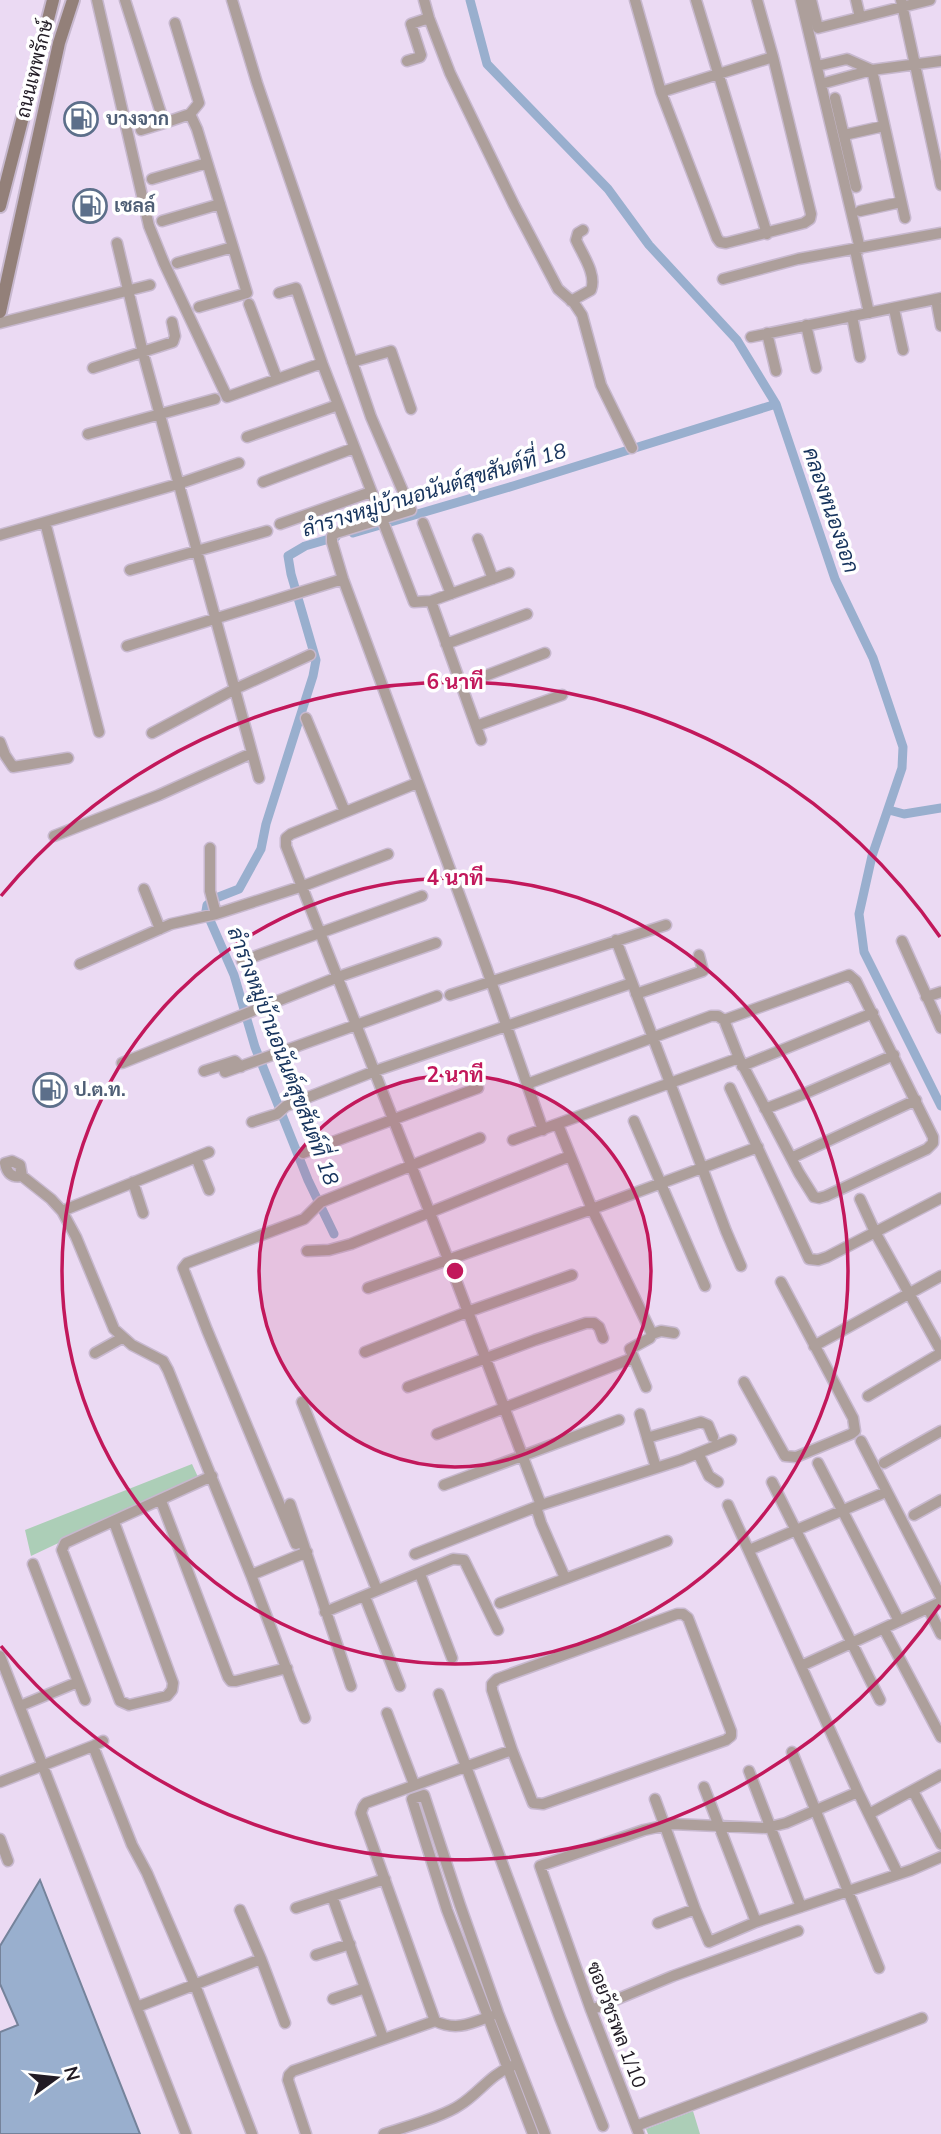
<svg xmlns="http://www.w3.org/2000/svg" width="941" height="2134" font-family="'Nunito Sans',Sarabun,sans-serif">
  <style>
    .green { fill: #acceb7 }
    .water { fill: #99afce; stroke: #75839b; stroke-width: 2 }
    .lines { fill: none; stroke-linecap: round; stroke-linejoin: round }
    .canal { stroke: #99afce; stroke-width: 9 }
    .minor-casing { stroke: #c7b8ce; stroke-width: 13 }
    .secondary-casing { stroke: #c7b8ce; stroke-width: 16 }
    .minor { stroke: #ad9f9b; stroke-width: 10 }
    .secondary { stroke: #938079; stroke-width: 12 }
    .ring { fill: none; stroke: #c2185b; stroke-width: 3.5 }
    .labels { text-anchor: middle; dominant-baseline: central; stroke-width: 7; stroke-linejoin: round; paint-order: stroke }
    .street-label { font-size: 19px; fill: #221c25; stroke: #fff }
    .service-label { font-size: 19px; font-weight: bold; fill: #4e5e75; stroke: #fff; text-anchor: start }
    .water-label { font-size: 21px; font-style: italic; fill: #16335c; stroke: #fff }
    .centre { fill: #c2185b; stroke: #fff; stroke-width: 3.5 }
    .ring-label { font-size: 21px; text-anchor: middle; font-weight: bold; fill: #c2185b; stroke: #fff; stroke-width: 7; stroke-linejoin: round; paint-order: stroke }
  </style>
  <rect width="100%" height="100%" fill="#ebdaf3"/>
  <path class="green" d="M192 1464 198 1477 31 1556 25 1530Z
    M693 2111 700 2134H648L646 2129Z"/>
  <path class="water" d="M40 1880 140 2134H0V2032L18 2025 0 1984V1946Z"/>
  <g class="lines">
    <path class="canal" d="M470 0 487 64 608 189 649 245 737 340 776 404 835 579 873 658 903 747 902 768 872 856 859 914 864 952 941 1106
      M353 533 513 486 776 404
      M889 810 904 814 941 808
      M334 1234 308 1180 255 1047 234 975 206 911 207 905 216 898 239 889 261 849 266 824 313 676 316 660 291 574 288 556 305 546 336 537"/>
    <g class="minor-casing">
      <path id="minor" d="M97 0 149 226 164 263 227 397 322 363 414 602 431 601 481 740
        M125 0 164 123 190 114 197 129 247 293 199 307
        M232 0 257 83 371 417 411 510 336 533 332 536V542L343 579 486 967 543 1130
        M424 0 429 18 450 73 514 205 558 289 574 303 582 315 601 385 632 448
        M635 0 661 92 717 238 720 242 726 243 804 223 810 219 811 214 773 57 757 0
        M696 0 767 234
        M801 0 860 249
        M811 0 818 28 930 0
        M856 0 860 17
        M901 0 941 185
        M175 23 199 103 190 114
        M407 61 420 57 421 55 411 24 429 18
        M817 66 847 59 872 70 821 84
        M661 92 773 57
        M835 98 856 187
        M141 130 164 123
        M844 135 884 126
        M152 179 207 163
        M860 211 901 202
        M905 218 872 70 941 61
        M162 221 220 204
        M117 243 143 353 259 778
        M855 250 869 313
        M177 263 233 247
        M723 279 798 259 941 233
        M279 293 296 288 322 363
        M936 299 941 326
        M571 301 591 290C597 274 582 254 576 240L578 233 583 230
        M249 304 277 379
        M894 309 903 350
        M852 316 860 357
        M0 323 150 285
        M806 325 816 368
        M767 333 776 371
        M751 337 941 298
        M352 362 391 351 411 409
        M93 368 173 342 175 336 172 322
        M88 434 215 399
        M247 437 338 405
        M263 482 354 448
        M45 522 99 732
        M423 523 451 594
        M280 524 371 492
        M0 535 178 484 239 463
        M478 539 493 579
        M130 570 267 531
        M431 601 509 573
        M446 644 527 614
        M127 646 343 579
        M461 685 545 653
        M306 718 345 812
        M476 726 562 695
        M152 733 235 689 310 655
        M0 742 5 755 13 767 68 758
        M417 783 291 834 286 838V846L448 1259 541 1505
        M54 836 159 795 252 753
        M210 848V891L216 914
        M144 889 160 929
        M616 940 726 1231 741 1266
        M902 941 941 1028
        M242 961 422 896
        M80 964 171 924 216 914 303 886 388 854
        M636 994 703 971 699 955
        M450 995 666 925
        M926 997 941 992
        M122 1063 338 977 436 943
        M742 1066 873 1013
        M204 1071 235 1061 241 1067
        M225 1072 437 996
        M527 1084 711 1016H718L724 1020
        M730 1088 809 1259 818 1260 827 1257 941 1198
        M765 1109 806 1093 894 1055
        M634 1121 705 1286
        M252 1122 277 1114 286 1106 375 1071 632 983
        M558 1125 592 1209 652 1334 650 1338 630 1349 646 1387
        M513 1140 739 1058 724 1020 849 975 856 981 933 1137V1143L927 1149 826 1196 819 1198 814 1197 799 1173 739 1058
        M303 1153 478 1088
        M196 1157 209 1190
        M791 1158 916 1100
        M22 1176 20 1165 12 1161 5 1163C7 1173 11 1178 22 1176L51 1199 62 1211 76 1237 114 1329 132 1345 163 1361 168 1370 251 1575 305 1718
        M133 1182 143 1213
        M860 1199 875 1232 941 1351
        M62 1211 209 1152
        M307 1251 329 1250 351 1244 570 1156
        M368 1288 592 1209 758 1147
        M652 1334 661 1331 674 1333
        M814 1346 941 1276
        M365 1352 467 1312 572 1275
        M95 1353 122 1338
        M744 1382 785 1456 796 1457 851 1434 855 1431 853 1418 781 1282
        M408 1387 535 1340 586 1323H594L599 1327 603 1338
        M868 1396 941 1353
        M302 1402 377 1590
        M640 1414 656 1468
        M437 1434 633 1358
        M647 1438 701 1422 708 1425 713 1437
        M861 1441 941 1597
        M698 1453 709 1476 718 1482
        M818 1463 899 1621
        M884 1463 941 1431
        M772 1482 880 1700
        M444 1485 619 1420
        M161 1501 228 1677 231 1681H236L287 1668
        M290 1504 351 1686
        M728 1505 858 1792 898 1874
        M536 1507 541 1523 565 1578
        M914 1515 941 1500
        M114 1522 173 1683 172 1690 167 1696 129 1705 120 1701 62 1550 65 1543 212 1476
        M296 1544 207 1330 183 1268 187 1263 304 1219 321 1202 480 1138
        M749 1550 886 1492
        M415 1554 541 1505 681 1460 731 1440
        M33 1564 85 1700
        M420 1574 452 1658
        M251 1575 307 1552
        M365 1597 400 1686
        M500 1603 667 1541
        M928 1608 941 1634
        M325 1612 453 1559 464 1560 498 1630
        M884 1629 941 1737
        M0 1656 186 2134
        M801 1666 941 1602
        M439 1694 560 2018 603 2126
        M20 1706 78 1682
        M387 1713 414 1784
        M103 1741 93 1746 132 1845 147 1873 195 1985 252 2134
        M792 1752 879 1968
        M749 1771 801 1907
        M0 1782 93 1746
        M913 1791 941 1844
        M655 1799 695 1909 658 1923
        M869 1814 941 1775
        M0 1839 8 1861
        M332 1896 383 2038
        M296 1908 385 1879
        M695 1909 709 1942 756 1922 704 1787
        M756 1922 911 1870 941 1857
        M316 1955 350 1944
        M261 1959 285 2023
        M333 1999 365 1988
        M137 2007 261 1959 240 1910
        M591 2010 673 1976 798 1931
        M435 2021 361 1813 363 1807 366 1803 512 1750 533 1803 543 1804 726 1740 731 1736V1731L688 1618 683 1614H677L497 1679 492 1684V1690L512 1750
        M636 2126 922 2018
        M306 2134 288 2080 289 2075 293 2071 435 2021C456 2031 470 2024 491 2016
        M384 2134C404 2127 443 2117 460 2105 478 2094 491 2074 512 2066
        M533 2134 447 1910 412 1799 424 1795 460 1905 498 2013 545 2134
        M639 2134 591 2010 540 1866 644 1830 672 1824 766 1828 786 1823 858 1792"/>
    </g>
    <g class="secondary-casing">
      <path id="secondary" d="M0 206 53 0
        M0 312 59 43 73 0"/>
    </g>
    <use href="#minor" class="minor"/>
    <use href="#secondary" class="secondary"/>
  </g>
  <circle cx="455" cy="1271" r="196" fill="#c2185b" fill-opacity=".12"/>
  <g class="ring">
    <circle cx="455" cy="1271" r="196"/>
    <circle cx="455" cy="1271" r="393"/>
    <path d="M940 1605A589 589 0 0 1 1 1646M1 896A589 589 0 0 1 940 937"/>
  </g>
  <defs>
    <g id="fuel-ring" transform="scale(1.75)"><circle r="9.5" fill="#fff" stroke="#5c6f8a" stroke-width="1.5"/><path d="M-5.5-6h7V0h2V4h1.3V-2.5L3-4.5l.8-.8L6-3V5H2.5V1h-1V6h-7ZM-4.2-4.7v3.2H.2V-4.7Z" fill="#5c6f8a"/></g>
  </defs>
  <g fill-rule="evenodd">
    <use href="#fuel-ring" x="81" y="119"/>
    <use href="#fuel-ring" x="90" y="206"/>
    <use href="#fuel-ring" x="50" y="1090"/>
  </g>
  <g class="labels">
    <g class="street-label">
      <text transform="translate(35 69) rotate(-76)">ถนนเทพรักษ์</text>
      <text transform="translate(616 2025) rotate(69)">ซอยวัชรพล 1/10</text>
    </g>
    <g class="service-label">
      <text x="106" y="119">บางจาก</text>
      <text x="114" y="206">เชลล์</text>
      <text x="74" y="1090">ป.ต.ท.</text>
    </g>
    <g class="water-label">
      <text transform="translate(434 490) rotate(-17)">ลำรางหมู่บ้านอนันต์สุขสันต์ที่ 18</text>
      <text transform="translate(831 510) rotate(71)">คลองหนองจอก</text>
      <text transform="translate(283 1056) rotate(69)">ลำรางหมู่บ้านอนันต์สุขสันต์ที่ 18</text>
    </g>
  </g>
  <circle cx="455" cy="1271" r="10" class="centre"/>
  <g class="ring-label">
    <text x="455" y="689">6 นาที</text>
    <text x="455" y="885">4 นาที</text>
    <text x="455" y="1082">2 นาที</text>
  </g>
  <g transform="translate(56 2078) rotate(75)" stroke="#ffffff" stroke-width="5" paint-order="stroke">
  <path d="M0-5L12 26L0 18L-12 26Z" fill="#221c25"/>
  <text y="-10" font-size="19" font-weight="bold" text-anchor="middle" fill="#221c25">N</text>
  </g>
</svg>
